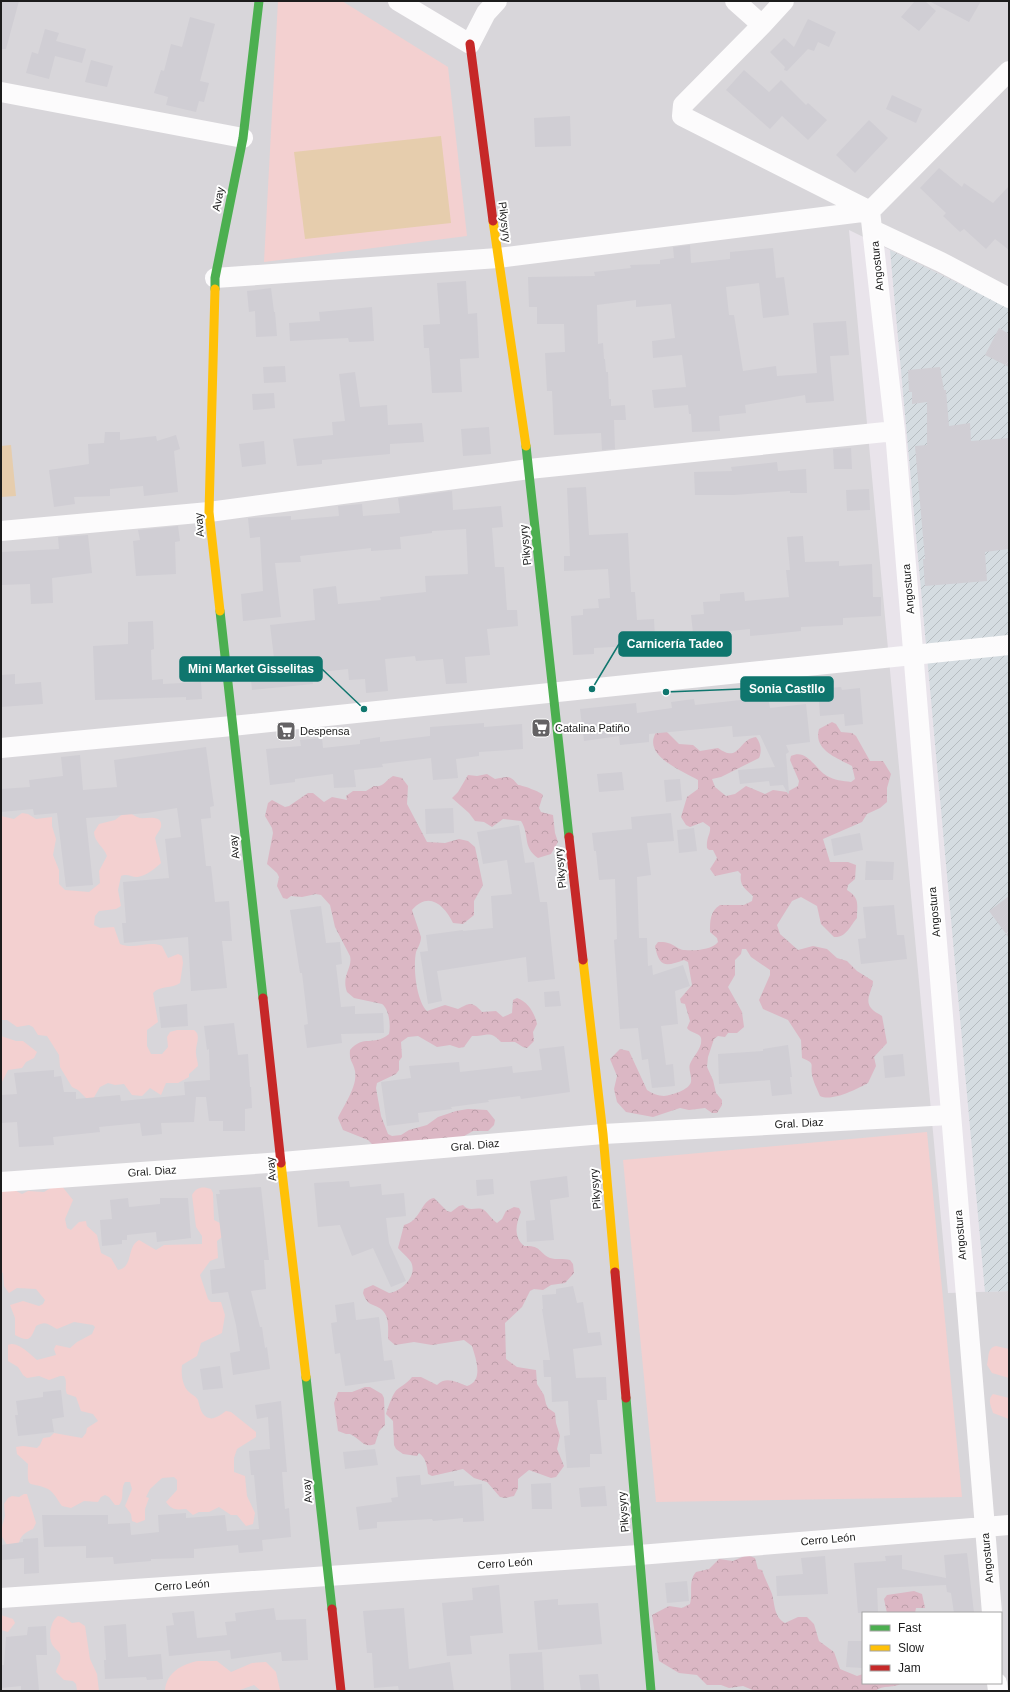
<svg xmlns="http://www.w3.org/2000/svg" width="1010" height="1692" font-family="Helvetica,sans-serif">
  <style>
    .residential { fill: #d8d6da; fill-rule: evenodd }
    .industrial { fill: url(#industrial-furrows) }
    .forest { fill: url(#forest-crowns) }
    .park { fill: #f3d0d0 }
    .pitch { fill: #e6cdad }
    .building { fill: #d0ced4 }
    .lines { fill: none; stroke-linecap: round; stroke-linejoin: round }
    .street { stroke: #fcfbfc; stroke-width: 20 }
    .fast { stroke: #4caf50; stroke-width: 9 }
    .slow { stroke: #ffc107; stroke-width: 9 }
    .jam { stroke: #c62828; stroke-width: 9 }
    .labels { text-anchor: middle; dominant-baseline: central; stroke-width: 4; stroke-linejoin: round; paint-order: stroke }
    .street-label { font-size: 11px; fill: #1c1c1c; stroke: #fff }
    .poi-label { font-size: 11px; fill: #1c1c1c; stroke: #fff; text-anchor: start }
    .leader { fill: none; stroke: #0f766e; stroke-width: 1.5 }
    .callout-dot { fill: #0f766e; stroke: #fff; stroke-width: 1.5 }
    .callout { fill: #0f766e; stroke: #0f766e; stroke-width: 1.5 }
    .callout-label { font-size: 12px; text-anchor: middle; font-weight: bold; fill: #fff }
  </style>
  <defs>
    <pattern id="industrial-furrows" width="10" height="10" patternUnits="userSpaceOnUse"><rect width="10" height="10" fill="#d5dce1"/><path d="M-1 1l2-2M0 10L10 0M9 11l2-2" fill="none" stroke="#b6bcc0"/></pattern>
    <pattern id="forest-crowns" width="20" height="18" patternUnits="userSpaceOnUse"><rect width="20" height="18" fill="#dbb7c4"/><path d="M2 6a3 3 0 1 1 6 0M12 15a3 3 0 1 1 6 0" fill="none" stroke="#bb9da8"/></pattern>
  </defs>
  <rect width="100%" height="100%" fill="#e9e4eb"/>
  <path class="residential" d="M1 1H1009V308L849 230 948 1293 1009 1291V1691H1ZM863 1613H1001V1683H863Z"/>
  <path class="industrial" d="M890 250 1009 308V1291L985 1292Z"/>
  <path class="forest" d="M832 722 836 724 841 732 852 733 856 736 870 761H883L891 774 887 788V802L880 808 867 814 862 822 823 839 830 862H848L856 865 855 879 848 885 847 890C860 898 857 904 857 918 850 926 846 938 834 937L821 924 817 906 801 897 792 901 777 925 780 934 798 950 813 946 827 949 837 958 847 961 857 971 873 981C873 990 864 999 871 1008 874 1012 878 1013 882 1016L887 1043 874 1057 876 1066 868 1083C857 1089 832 1102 820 1096 817 1089 813 1081 812 1075 810 1063 816 1064 802 1058L801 1040 788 1020 763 1009 759 1000 770 975V970L751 957 746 949H742L741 954 735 960V975L728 987 742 1012 744 1027 737 1033H728L725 1037 718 1036 714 1039 708 1057 707 1067 713 1080 716 1093 722 1100V1105L717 1113H712L705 1108 689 1110 680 1108 653 1117 626 1112 617 1102 614 1089 617 1076 610 1059 620 1049 629 1051 647 1090C651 1093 659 1096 664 1096 672 1095 689 1090 691 1082 692 1076 688 1069 690 1064 693 1056 703 1048 701 1038 700 1033 690 1033 687 1028L690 1021 685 1004 681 1003 680 999 692 985 688 962 684 960C665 967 659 967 655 946L658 942C674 941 676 950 685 950 694 951 712 950 718 942L717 938 710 932C710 921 710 911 720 905H744L752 901 753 896C746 889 739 886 741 874L738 871 715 876 710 869 717 858 713 850H709L707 848C706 837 711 834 710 827L703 822 690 827 686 825 681 817 687 797 698 789V780C683 771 640 755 657 731H666L679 744 693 745 700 751 718 748C740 764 738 739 756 737 761 743 762 752 759 758L721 777 712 779 715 787 726 796 735 794 746 786 765 794 773 790 787 792 798 786 799 781 790 760 791 756C807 748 815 769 827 776 834 780 843 781 851 782L855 779 852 766C837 758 813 750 819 729Z
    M487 774 495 779C507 777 510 774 518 785 522 785 541 792 543 795L539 808 541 812 553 815 555 833 558 842 551 854 538 858C522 847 530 835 521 821L503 819 492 827 484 822 475 821 469 813 452 798 458 792 468 775 477 776Z
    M393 776 402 778 408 786 407 804 427 842 445 843 459 839 468 841 475 847 483 885 474 901V915L463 924 453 923C445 906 429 890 412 910L421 937C421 943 418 947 416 952 413 967 416 1000 427 1011L445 1005 458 1009C469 1004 471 1000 482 1012L496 1011 503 1017 512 1013 513 1000 517 998C527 1001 535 1013 537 1024L533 1032 534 1041 527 1048 523 1047 515 1042H501C489 1029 487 1037 472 1036L464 1047 459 1048 450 1045 437 1047 418 1036 408 1037 401 1042 402 1057 399 1061V1070L396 1074 377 1083 376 1088 381 1116 388 1134 392 1136 401 1135 409 1130 427 1125 438 1117 456 1111 468 1109 487 1110 495 1120 494 1125 488 1131H473L457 1140 375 1147 368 1140 343 1130 338 1118C344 1105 358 1086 355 1071 353 1061 349 1062 350 1050 364 1034 373 1047 389 1034 391 1025 389 1009 382 1004L354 998 347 992C341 975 353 968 350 956L335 927 330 905 321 895 316 894 302 897 291 896 287 899 283 898 277 886 279 877 277 873 267 864 273 833 272 828 265 816 268 803 272 800 285 807 289 806 308 793H313L324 802 332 797 347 800 346 796 353 791H366L374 786C383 788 386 780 393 776Z
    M434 1198 447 1211 451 1212 459 1206 463 1205C469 1212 475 1207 482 1209 487 1211 492 1220 497 1223L502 1219 506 1211 514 1207 519 1208 521 1212C516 1224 513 1236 524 1246 541 1245 538 1252 550 1258 556 1260 564 1258 570 1260L573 1264 574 1273 565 1283 551 1285 543 1290 534 1289 530 1291 522 1307 505 1323 506 1359 517 1367 536 1370 537 1384 544 1395 546 1404 548 1408 555 1413 556 1423 560 1436 557 1449 564 1466 556 1477 551 1478 529 1470 518 1479V1488L514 1496 505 1498 500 1497 487 1482 474 1478 463 1469 432 1476 428 1474C427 1466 426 1458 419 1453L417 1456 403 1454 396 1449 394 1445 393 1421 386 1414C387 1410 392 1396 395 1392 398 1387 406 1385 412 1377H421L437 1385C446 1376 456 1382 467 1386 484 1381 476 1359 472 1346L464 1340 432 1345 414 1342 395 1345 388 1339C388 1329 390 1316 381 1309 373 1303 368 1307 363 1293L364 1289 373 1285 389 1293C401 1292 418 1276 411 1262 408 1257 402 1253 398 1248L404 1225C421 1221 421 1200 434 1198Z
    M365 1387H370L382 1394 384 1398 385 1425 379 1431 375 1444C363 1449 360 1438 350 1434H346L338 1431 334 1403 338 1392H352Z
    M747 1555 755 1558 758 1569 762 1570C765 1579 769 1586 772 1594 775 1605 774 1617 785 1623L798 1617H807L814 1624 819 1641 834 1652 840 1669 857 1676 863 1674V1683H902C894 1689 883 1684 875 1691H755L743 1686 729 1688 721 1685H707L697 1675 679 1673 659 1661 652 1615 669 1606 682 1608 690 1604C693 1593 688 1581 696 1572L709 1569 719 1559 733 1561Z
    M914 1591 922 1594 925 1608H916L915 1613H887L884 1599 887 1595Z"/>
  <path class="park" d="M278 1H342L448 67 467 236 264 262Z
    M129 812C132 814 136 817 140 818 147 819 163 814 161 827 160 831 156 834 155 838L161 863C156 868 144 877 137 877 131 877 127 873 121 876L118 890 121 906 116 909 99 911 95 916 94 925 100 928 114 927 120 944C134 950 150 940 162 946L168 958 178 954 182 956 183 963 180 983C172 989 160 985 153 993L158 1022 147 1030V1046L151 1054H162L168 1047 167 1037 170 1032 177 1030H194C202 1036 195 1044 196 1053 196 1057 198 1062 198 1066L189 1074V1077L178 1083H166L161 1095 150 1088 142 1096 132 1095 124 1084 115 1085 108 1083 100 1087 93 1099 88 1100 78 1090 72 1087 60 1067 59 1055 47 1036 38 1035 33 1027 29 1025 17 1027 7 1020H1V816L14 819 22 813 28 814 36 819 52 817V826L56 839 53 855 59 870V884L65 890 89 892 100 883 99 871 107 856C104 847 94 842 94 832L99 824 115 820 124 813Z
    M1 1036 16 1041H23L37 1052 34 1058 26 1062 22 1068 8 1070 1 1084Z
    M927 1132 962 1497 656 1502 623 1160Z
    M1 1183 22 1194 28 1191 44 1192 54 1186 61 1185 73 1200 65 1219 67 1228 71 1230 79 1222 86 1221 87 1226 97 1235 101 1253 111 1258 118 1270C134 1267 126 1247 139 1240L156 1250 164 1245 202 1244V1236L196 1227 192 1195C196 1187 203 1186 211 1189L213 1193 214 1220 220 1223 222 1237 217 1241 218 1258 210 1261 200 1275 208 1299 211 1302H221L225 1315 222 1333 201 1343 197 1356 182 1365C181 1373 182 1386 189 1392 192 1395 196 1396 198 1400 200 1407 201 1416 209 1418 214 1420 222 1414 226 1411L231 1412 256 1432V1437L237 1449 234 1458V1472L245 1476 247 1496 255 1513 253 1524 246 1526 237 1515H231L219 1507 209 1512H199L193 1515 186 1509C176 1510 172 1510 166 1502L177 1490V1480L174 1477 162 1478 150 1489 146 1497 149 1498 145 1509V1520L137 1523 132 1521 131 1514 125 1506 132 1489 130 1482H125C120 1489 125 1498 119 1505H115L109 1497 105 1495 101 1497 98 1502 84 1501 71 1508 62 1506C58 1501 54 1492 48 1489 29 1480 27 1492 28 1464L17 1454 16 1447 23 1446 37 1448 40 1445 43 1438 50 1437 54 1433 82 1438 86 1433 87 1428 98 1421 93 1414 81 1411 76 1397 67 1394C64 1388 68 1382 64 1376H60L49 1380 39 1376 27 1378 23 1375 18 1367 8 1361V1345C17 1340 32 1356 37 1360L56 1355 54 1349 56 1345 70 1348 77 1342 92 1334 95 1327 93 1325 74 1322 57 1329C49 1325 46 1320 36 1326 31 1339 29 1343 15 1335V1318L10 1305 23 1301 39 1306 43 1304 45 1300 36 1289 17 1288 9 1293 4 1286 3 1273 1 1272Z
    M996 1346 1009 1349V1378L992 1373 987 1365C989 1357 987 1348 996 1346Z
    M993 1394 1009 1398V1419L993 1413C991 1406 987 1400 993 1394Z
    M24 1494H27L36 1523 33 1529C23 1533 19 1537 18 1549L7 1545 1 1535V1530L5 1516 4 1504 8 1498 12 1496 19 1497Z
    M1 1615 13 1619 15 1623 8 1632 1 1630Z
    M58 1616 63 1617 72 1623 79 1622 85 1626 90 1659 97 1674 99 1691H77L76 1684 73 1681 64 1680 56 1672C57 1666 62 1662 60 1654 59 1651 56 1650 54 1647 47 1640 50 1621 58 1616Z
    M198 1661H217L231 1672 252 1663 266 1662 276 1672 280 1690 261 1691 254 1685 237 1691H165C166 1672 183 1664 198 1661Z"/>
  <path class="pitch" d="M441 136 451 223 305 239 294 152Z
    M11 445 16 496 1 497V446Z"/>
  <path class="building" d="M1 1H19L6 49H1Z
    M915 1H925L936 11 919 31 901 17Z
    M929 1H981L969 22Z
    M190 17 215 24 200 81 209 83 204 102 199 101 196 112 166 105 168 97 154 93 161 70 164 71 171 44 182 47Z
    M808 19 836 32 829 47 818 42 814 51 808 49 787 71 784 70 785 67 770 52 784 38 794 47Z
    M45 29 59 33 56 41 86 49 82 63 55 56 49 79 26 73 32 52 38 54Z
    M91 60 113 66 107 87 85 82Z
    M744 70 769 92 781 80 806 105 808 103 827 120 808 140 782 116 770 129 726 90Z
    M892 95 922 109 916 123 886 109Z
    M570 116 571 146 535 147 534 118Z
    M869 120 888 138 855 173 836 155Z
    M939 168 962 187 964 183 993 203 1009 186V250L995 239 986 249 964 229 960 232 943 216 946 213 920 188Z
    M690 245 691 263 730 259V252L773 248 776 278 784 277 789 315 763 318 759 283 726 287 729 315H734L743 371 776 366 777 376 817 373 813 323 846 321 849 355 830 356 834 401 806 403 805 395 745 405 746 413 719 416 720 431 692 432 691 414H689L688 405 654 408 652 390 686 387 682 355 653 358 652 341 675 338 671 304 636 307V300L597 305 598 344 603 343 604 359H605L606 372H608L609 399H611V406L625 405 626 420H614L615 449 602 450 601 433 554 435 552 391H547L545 353 565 352 564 324H537V307H529L528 277 595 276 594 272 631 268 630 265 660 264V260L674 258 673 247Z
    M466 281 468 314 477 313 479 358 460 359 462 392 432 393 429 348H424L423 325 440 324 437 283Z
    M271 288 274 312H275L277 336 256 337 255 311 249 312 247 291Z
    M372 307 374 341 349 342 348 338 290 341 289 323 320 321 319 312Z
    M999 328 1009 334V367L985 355Z
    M285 366 286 382 264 383 263 367Z
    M940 367 944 390H946L949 426 970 423 971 441 1009 438V549L985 552 987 581 925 586 923 559H925L915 446 927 445V402L912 404V392H909L908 370Z
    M355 372 360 407 387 405 388 425 422 423 424 442 390 444V454L322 460V464L297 466 293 439 333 435 332 422 345 421 339 374Z
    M274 393 275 408 253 410 252 394Z
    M489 427 491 454 463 456 461 429Z
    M105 432H120V440L156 436 157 441 176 435 180 449 174 451 178 492 144 496 143 486 110 489V496L74 497 75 504 54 507 49 470 89 464 88 444 104 443Z
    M264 441 266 464 242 467 239 444Z
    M851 448 852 469H834L833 449Z
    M777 462 778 471 806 469 807 493H790V491L734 495H695L694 472 732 471 731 467Z
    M586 487 589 535 628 533 631 592H635L637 620 654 619 655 639 631 640V646L594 648V654L573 655 571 616 583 615V609L599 608 598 599 610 598 608 569 564 571V556H570L567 488Z
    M869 489 870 510 847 511 846 490Z
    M452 491 453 510 501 506 503 527 492 528 495 567H504L507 610H517L518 626 487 629 490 655 465 657 467 683 446 684 443 659 416 661 415 656 385 659 388 691 366 693 365 679 349 680 348 669 311 673 313 684 252 690 249 660 274 658 270 625 315 620 313 589 336 586 338 604 381 600 380 597 426 592 425 576 468 574 466 529 432 531V533L400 537 401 549 371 551V548L300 556 301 562 275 563 281 617 243 621 241 594 263 591 260 537 250 538 248 518 291 516V520L339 516 338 506 362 504 363 516 400 513 398 498Z
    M178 526 180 541 175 542 176 574 136 576 133 541 140 540 138 530Z
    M88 535 92 573 52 578 53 603 31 604 30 584 1 585V552L59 549 58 537Z
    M803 536 805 562 839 561V566L872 564 873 597H881V616L843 618V625L801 627V631L772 634 750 636V629L720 632 721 640 694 642 691 615 704 614 703 602 720 601V594L744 592 745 601 789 597 786 570H790L787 537Z
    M153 621 154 649 151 650 152 680 163 679V684L201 682 202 699 186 700V697L95 700 93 646 128 644V622Z
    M15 674V684L41 682 43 704 1 707V675Z
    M841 687 842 690 860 688 863 724 845 726 844 714 820 716 818 689Z
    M766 688 770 708 806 704 810 742 786 745 789 752 786 754 789 793 788 794 783 785 770 786 769 781 740 784 738 770 775 767 760 735 733 737 732 726 649 734V742L620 745 619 736 584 741 580 709 636 703 637 713 672 708 671 702 694 699 695 705 750 699 748 692Z
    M484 723V727L522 724 523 749 479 752V756L456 759 458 778 433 780 431 758 382 764 383 767 354 770 356 787 334 788 333 774 295 779V782L270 785 266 749 301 746 300 740 322 738 323 748 360 744V740L380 737V742L430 736V727Z
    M206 747 214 806 210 807 211 818 201 819 206 866H211L215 902 229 901 232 941H222L227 988 191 991 188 937 124 943 122 923H126L123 882 169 878 165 839 181 837 177 808 147 813 86 818 93 885 66 887 57 813 34 815 33 809 1 812V789L30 787 29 780 63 776 61 757 80 755 83 790 117 787 114 760Z
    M622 772 624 790 599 792 597 774Z
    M680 779 682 800 666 802 664 780Z
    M453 808 454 833 426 834 425 809Z
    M671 813 674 841 647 843 651 875 637 877 639 938H647L648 966 652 965 653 975 683 965 690 986 675 991 678 1024 661 1026 666 1065 673 1064 675 1086 652 1088 648 1059 642 1060 638 1028 620 1029 614 940 617 939 615 879 599 880 596 851H594L592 833 632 829 631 817Z
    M519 825 525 863 534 862 540 902H547L555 979 528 982 526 957 437 971 442 1001 428 1004 420 952 428 951 426 935 463 930V931L493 928 491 896 512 894 507 860 483 864 477 832Z
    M694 828 697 851 679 853 677 830Z
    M860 833 863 850 834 856 831 839Z
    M866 861 894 862 893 880H865Z
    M1009 896V938L989 911Z
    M894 905 897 935H904L907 959 861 964 858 939 866 938 863 907Z
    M321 906 326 943 340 942 342 964 336 965 341 1007 355 1006V1014L383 1013 384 1033 341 1034 342 1043 307 1048 304 1025 308 1024 302 973H300L290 910Z
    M559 991 561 1006 545 1007 544 992Z
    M187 1004 188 1026 161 1028 159 1007Z
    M234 1023 238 1055 248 1054 250 1087H251L252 1108 245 1109V1131H223V1121H209L206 1097H196L194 1122 161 1123 162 1134 142 1136 140 1123 99 1127 100 1132 53 1137 54 1145 19 1147 17 1122 1 1123V1095L17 1094 14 1073 54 1070V1077L61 1076 64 1092H76V1099L120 1095 121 1101 185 1095 184 1082 210 1080 209 1049 207 1050 204 1026Z
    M788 1045 792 1077H790L792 1094 772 1096 770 1080 719 1084 718 1054 763 1051V1049Z
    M564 1046 570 1092 521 1099 520 1096 488 1100 489 1102 451 1107 452 1109 418 1113 419 1122 387 1126 381 1082 411 1078 409 1066 459 1062 460 1072 512 1066 513 1073 542 1070 539 1049Z
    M903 1054 905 1076 885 1078 883 1056Z
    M567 1176 569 1197 550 1200 554 1240 527 1242 526 1221 535 1220 530 1181Z
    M493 1179 494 1194 477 1196 476 1180Z
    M349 1181 350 1187 381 1184 382 1195 404 1193 406 1216 386 1218 389 1243 406 1281 391 1287 373 1248 352 1256 340 1225 318 1227 314 1183Z
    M261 1187 269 1260H264L266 1289 251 1291 260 1327H262L265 1348 267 1347 270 1369 233 1375 230 1353 240 1351 236 1325 228 1292 212 1294 210 1270 225 1268 216 1194H220L219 1190Z
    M128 1198 129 1207 160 1204V1198H188L191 1238 157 1242 156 1232 127 1235V1240H122V1244L102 1246 100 1220 112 1219 110 1200Z
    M573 1286 577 1303 583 1302 588 1333 600 1332 602 1345 573 1349 576 1378 606 1377 607 1400H597L602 1454H590V1467L567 1468 564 1436 570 1435 568 1401 552 1402 551 1377H544L543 1360H550L542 1309H543L542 1295 556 1294V1289Z
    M354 1302 356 1320 379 1317 384 1361 392 1360 395 1379 345 1386 340 1353 335 1354 331 1323 337 1322 335 1305Z
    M220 1366 223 1388 203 1390 200 1369Z
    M61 1390 64 1417 52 1419 54 1432 18 1436 15 1415H18L16 1401 43 1397V1392Z
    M281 1401 287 1472H282L285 1509 289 1508 291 1537 262 1540 263 1551 239 1553 238 1545 194 1549V1558L151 1559V1561L114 1564 113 1557 86 1558V1546L44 1547 42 1515H108V1524L130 1523 131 1535 159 1532 158 1515 186 1513V1518L225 1515 227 1531 259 1529 254 1475H251L249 1451 270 1449 268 1417 257 1419 255 1405Z
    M375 1449 378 1465 345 1469 343 1452Z
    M420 1475 421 1485 454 1481V1486L482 1484 484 1521 463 1522V1518L433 1521 432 1519 377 1522V1528L359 1530 356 1507 392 1502 391 1498 398 1497 396 1477Z
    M551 1483 552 1509H532L531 1484Z
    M605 1486 607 1506 581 1507 579 1488Z
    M38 1538 39 1573 24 1574V1558L1 1560V1545L23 1542V1539Z
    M967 1553 974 1613H954L951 1593 947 1592 946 1585 877 1588 878 1612 858 1613 854 1563 886 1561 885 1556 902 1555V1569L946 1578 944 1555Z
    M825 1556 828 1594 777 1596 776 1576 803 1574 801 1558Z
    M687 1581 689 1601 667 1603 665 1583Z
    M499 1585 503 1633 470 1636 472 1654 447 1656 442 1603 473 1600 472 1588Z
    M558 1599V1605L598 1603 602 1644 538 1650 534 1601Z
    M274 1608 276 1620 306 1619 308 1660 282 1661 281 1652 231 1659 230 1650 169 1656 166 1626 174 1625 172 1613 194 1611 197 1638 227 1635 225 1622 236 1621 235 1613Z
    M404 1608 409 1669 450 1662 454 1691H399L398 1686 374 1688 372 1653H367L363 1611Z
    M126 1624 128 1657 161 1654 163 1679 147 1680 146 1677 105 1679 104 1660H106L104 1626Z
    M46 1626 47 1655H36L39 1691H21V1686L1 1688V1665H4L6 1637 27 1635 28 1627Z
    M848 1641H862V1668L846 1667Z
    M542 1652 544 1691H511L509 1654Z
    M598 1674 600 1691H581L579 1675Z"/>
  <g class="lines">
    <path class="street" d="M398 1 470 44 486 13 497 1
      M735 1 762 25 784 1
      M762 25 683 105 682 116 870 211
      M1 92 243 138
      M870 211 895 431 992 1613
      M873 230 941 262 1009 298
      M215 278 498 258 870 211 1009 71
      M1 531 209 512 529 469 895 431
      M1 748 232 726 1009 645
      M1 1182 282 1162 603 1134 950 1115
      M1 1598 639 1555 1009 1525
      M997 1683 998 1691"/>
    <path class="fast" d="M215 289V278L243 138 259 1
      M526 446 569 837
      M220 611 263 998
      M306 1377 332 1609
      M626 1398 651 1691"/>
    <path class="slow" d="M493 221 526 446
      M215 289 209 512 220 611
      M583 960 603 1134 615 1272
      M281 1163 306 1377"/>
    <path class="jam" d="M470 44 493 221
      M569 837 583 960
      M263 998 281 1163
      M615 1272 626 1398
      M332 1609 341 1691"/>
  </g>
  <defs>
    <g id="supermarket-square" transform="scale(1)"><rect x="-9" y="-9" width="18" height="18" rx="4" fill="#646264" stroke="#fff"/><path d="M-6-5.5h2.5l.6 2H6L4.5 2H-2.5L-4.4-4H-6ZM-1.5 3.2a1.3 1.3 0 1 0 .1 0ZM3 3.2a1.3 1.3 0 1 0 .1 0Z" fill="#fff"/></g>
  </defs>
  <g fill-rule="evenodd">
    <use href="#supermarket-square" x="541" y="728"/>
    <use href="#supermarket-square" x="286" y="731"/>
  </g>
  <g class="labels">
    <g class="street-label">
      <text transform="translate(218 199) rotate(-79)">Avay</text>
      <text transform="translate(505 222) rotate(83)">Pikysyry</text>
      <text transform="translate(877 266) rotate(-96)">Angostura</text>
      <text transform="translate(199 525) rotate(-95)">Avay</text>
      <text transform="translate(525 545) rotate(-96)">Pikysyry</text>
      <text transform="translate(908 589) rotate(-95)">Angostura</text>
      <text transform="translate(234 847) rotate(-97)">Avay</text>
      <text transform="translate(560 868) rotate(-96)">Pikysyry</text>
      <text transform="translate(934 912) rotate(-95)">Angostura</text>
      <text transform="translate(799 1123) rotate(-3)">Gral. Diaz</text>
      <text transform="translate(475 1145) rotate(-5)">Gral. Diaz</text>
      <text transform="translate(271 1169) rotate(-96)">Avay</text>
      <text transform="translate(152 1171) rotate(-4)">Gral. Diaz</text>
      <text transform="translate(595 1189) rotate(-95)">Pikysyry</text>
      <text transform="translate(960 1235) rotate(-95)">Angostura</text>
      <text transform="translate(307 1491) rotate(-96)">Avay</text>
      <text transform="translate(623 1512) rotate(-95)">Pikysyry</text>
      <text transform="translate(828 1539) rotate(-5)">Cerro León</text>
      <text transform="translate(987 1558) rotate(-95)">Angostura</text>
      <text transform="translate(505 1563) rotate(-4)">Cerro León</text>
      <text transform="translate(182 1585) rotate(-4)">Cerro León</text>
    </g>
    <g class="poi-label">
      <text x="555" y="728">Catalina Patiño</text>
      <text x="300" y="731">Despensa</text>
    </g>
  </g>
  <path class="leader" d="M592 689L619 644M364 709L322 669M666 692L741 689"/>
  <g class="callout-dot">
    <circle cx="592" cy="689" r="4"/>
    <circle cx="364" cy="709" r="4"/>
    <circle cx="666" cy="692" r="4"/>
  </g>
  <g class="callout">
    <rect x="619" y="632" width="112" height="24" rx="4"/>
    <rect x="180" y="657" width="142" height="24" rx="4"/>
    <rect x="741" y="677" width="92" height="24" rx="4"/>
  </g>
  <g class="callout-label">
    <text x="675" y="648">Carnicería Tadeo</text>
    <text x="251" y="673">Mini Market Gisselitas</text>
    <text x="787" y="693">Sonia Castllo</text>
  </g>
  <rect width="1010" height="1692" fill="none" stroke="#1c1c1c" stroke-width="4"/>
  <rect x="862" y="1612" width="140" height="72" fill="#ffffff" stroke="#a4a4a4"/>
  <rect x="870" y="1625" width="20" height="6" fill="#4caf50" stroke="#a4a4a4"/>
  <text x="898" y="1632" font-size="12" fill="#1c1c1c">Fast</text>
  <rect x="870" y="1645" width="20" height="6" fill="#ffc107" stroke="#a4a4a4"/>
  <text x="898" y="1652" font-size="12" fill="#1c1c1c">Slow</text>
  <rect x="870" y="1665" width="20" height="6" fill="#c62828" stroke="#a4a4a4"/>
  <text x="898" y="1672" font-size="12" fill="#1c1c1c">Jam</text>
</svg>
